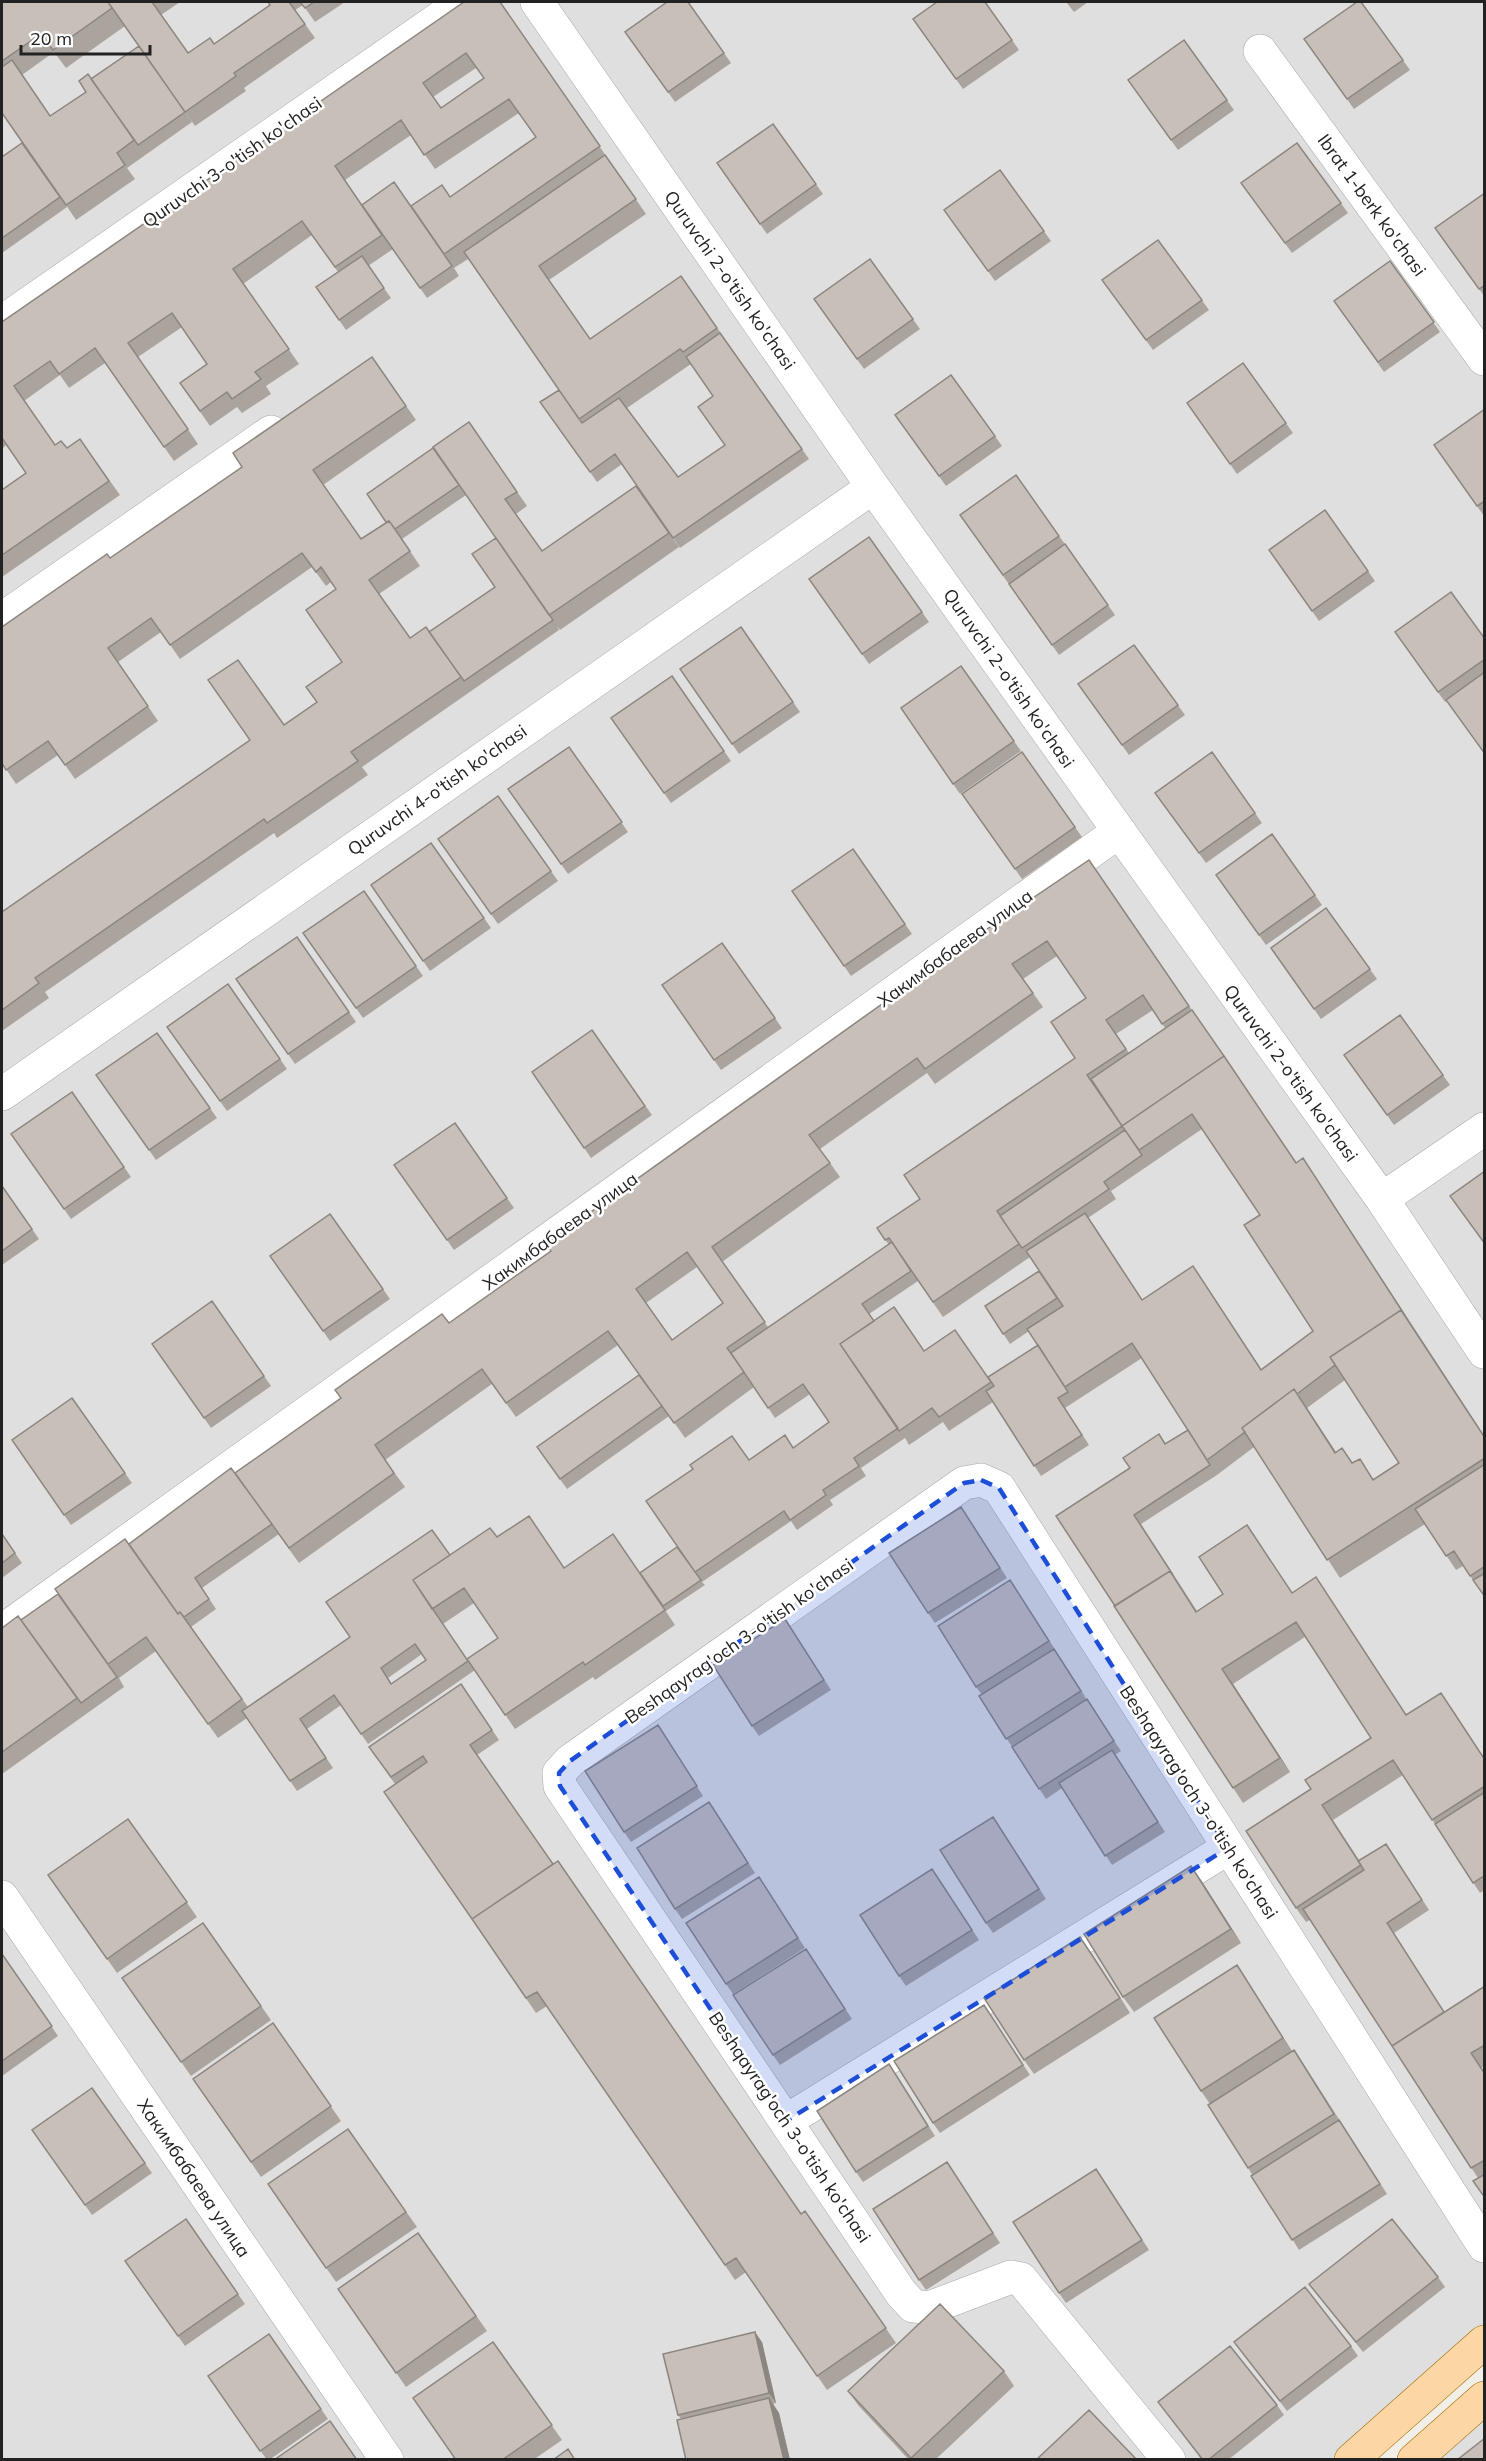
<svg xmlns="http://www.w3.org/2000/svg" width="1486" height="2461" font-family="Mulish,sans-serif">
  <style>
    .residential { fill: #e0dfdf }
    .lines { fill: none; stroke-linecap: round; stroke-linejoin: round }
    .minor-casing { stroke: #a9a9a9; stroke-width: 34 }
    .major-casing { stroke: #a06b00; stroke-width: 34 }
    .minor { stroke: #fff; stroke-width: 33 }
    .major { stroke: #fcd6a4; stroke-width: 33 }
    .wall { fill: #aba49e; fill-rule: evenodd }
    .shaded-wall { fill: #8b8681 }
    .building { fill: #c7bfb8; stroke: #8b8681; stroke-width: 1.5; fill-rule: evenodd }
    .marked { fill: #1d4ed8; fill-opacity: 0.2; stroke: #1d4ed8; stroke-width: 4.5; stroke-dasharray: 12 8; stroke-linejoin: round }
    .labels { text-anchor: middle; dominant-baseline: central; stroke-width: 5; stroke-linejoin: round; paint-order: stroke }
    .street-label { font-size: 18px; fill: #222; stroke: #fff }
  </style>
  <rect width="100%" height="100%" fill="#f2efe9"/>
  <path class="residential" d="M2 2H1484V2342L1351 2459 2 2460Z
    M1484 2398V2459H1414Z"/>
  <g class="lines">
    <g class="minor-casing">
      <path id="minor" d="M537 2 873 487 1382 1199 1484 1352
        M1260 51 1484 359
        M2 322 463 2
        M2 619 271 432
        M2 1094 873 487
        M1382 1199 1484 1129
        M2 1631 1118 832
        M2 1897 387 2460
        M786 2121 1228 1848
        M1169 2460 1021 2279 1011 2277 929 2308 913 2306 901 2293 560 1786 559 1773 570 1761 964 1483 981 1480 999 1488 1484 2246"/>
    </g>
    <g class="major-casing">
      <path id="major" d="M1351 2460 1484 2342
        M1414 2460 1484 2398"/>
    </g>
    <use href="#minor" class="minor"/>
    <use href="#major" class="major"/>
  </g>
  <path class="wall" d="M2 2H108L125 26 66 68 54 52 22 75 50 116 86 92 91 79 139 46 192 122 127 168 135 179 76 220 66 205 67 207 2 253V157L22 143 2 113Z
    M108 2H180L161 15 188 53 214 44 270 5 268 2H345L315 22 303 5 295 10 315 38 244 88 246 91 195 126Z
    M500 2 646 214 549 280 590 339 681 276 809 459 680 548 622 464 597 482 540 402 559 390 468 259 454 268 459 276 427 298 362 205 421 221 450 197 536 137 519 113 435 169 411 135 345 180 393 249 368 266 391 298 346 330 316 287 338 272 312 235 243 284 299 364 266 386 271 394 242 413 237 407 210 426 180 383 207 364 182 327 138 357 198 444 174 461 105 363 69 388 60 375 24 401 55 445 67 448 80 439 120 495 2 577V490L26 473 6 445 2 449V322ZM476 68 484 78 441 108 433 97ZM691 364 713 396 725 445 678 477 627 408Z
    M688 2 731 63 675 102 625 32Z
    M985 2 1019 50 963 89 913 19Z
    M1066 2H1088L1074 12Z
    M1361 2 1410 70 1354 109 1304 39Z
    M1184 40 1234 110 1178 150 1128 80Z
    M773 124 823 194 767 234 724 173Z
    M1297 143 1348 213 1292 253 1241 183Z
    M1000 170 1051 241 995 281 944 210Z
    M1485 193V297L1442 238Z
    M1158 240 1209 310 1153 350 1102 280Z
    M870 259 920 329 864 369 814 299Z
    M1390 261 1440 332 1384 372 1334 301Z
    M372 357 416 420 323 485 361 539 386 522 433 448 466 495 402 539 420 566 379 594 410 638 429 632 495 587 496 538 469 422 527 506 516 514 542 551 636 486 679 547 560 630 557 626 559 630 362 767 368 775 277 838 274 833 45 992 49 998 2 1031V912L317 702 342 662 336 589 331 582 326 586 312 567 180 659 161 632 118 662 158 721 75 779 58 755 16 784 2 763 110 558 242 467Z
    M1243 363 1293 433 1237 474 1187 403Z
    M951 375 1002 446 946 486 895 415Z
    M1485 409V516H1484L1434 445Z
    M1016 475 1115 615 1059 655 960 515Z
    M1325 510 1375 581 1319 621 1269 550Z
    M869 537 929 622 869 664 809 579Z
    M741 627 800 712 739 754 680 669Z
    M1395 632 1485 639V754L1447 701 1445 702Z
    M1134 645 1185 715 1129 755 1078 684Z
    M961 666 1021 751 960 794 901 708Z
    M672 676 731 761 671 803 611 718Z
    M569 747 628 832 568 874 508 789Z
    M1022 752 1082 837 1022 879 962 794Z
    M1212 752 1262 823 1206 863 1155 793Z
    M498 796 558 881 498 924 438 839Z
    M1272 834 1322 905 1266 945 1216 875Z
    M431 843 491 928 430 971 371 885Z
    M853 849 912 934 851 976 792 891Z
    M1089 860 1297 1163 1313 1173 1485 1437V1597L1463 1566 1456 1570 1425 1524 1340 1578 1254 1447 1217 1475 1141 1524 1197 1611 1223 1594 1257 1540 1292 1593 1326 1592 1406 1715 1451 1707 1485 1759V1890L1480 1893 1403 1775 1333 1820 1359 1860 1393 1854 1429 1910 1394 1933 1444 2012 1485 1986V2066L1481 2068 1485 2073V2198L1478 2178 1310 1920 1306 1922 1296 1908 1311 1789 1371 1738 1305 1637 1233 1684 1290 1772 1243 1803 1056 1516 1130 1468 1159 1434 1166 1444 1188 1430 1142 1358 1065 1408 1089 1445 1041 1476 993 1402 949 1431 943 1422 909 1445 905 1438 861 1468 866 1476 830 1500 833 1505 797 1530 791 1521 702 1582 705 1585 666 1611 665 1610 675 1625 595 1680 593 1677 515 1729 475 1670 368 1744 341 1705 307 1729 333 1768 297 1791 247 1718 218 1738 156 1651 119 1678 124 1687 2 1774V1628L21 1620 129 1544 235 1473 449 1323 551 1251ZM1057 956 1086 998 1075 1058 920 1199 877 1228 889 1245 768 1327 722 1262 840 1177 820 1149 927 1073 935 1084 1043 1007 1023 979ZM1153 1010 1165 1028 1129 1053 1116 1034ZM1202 1129 1260 1215 1313 1331 1261 1369 1193 1266 1142 1300 1088 1218 1116 1199 1111 1191ZM1030 1257 1039 1271 985 1306 1010 1344 1029 1331 1038 1345 992 1383 955 1330 924 1351 874 1321 869 1314 918 1281 943 1317ZM697 1267 723 1303 672 1340 646 1303ZM618 1345 639 1375 537 1447 567 1489 669 1416 664 1408 685 1438 754 1387 775 1418 810 1394 829 1422 793 1448 749 1460 677 1547 640 1572 564 1568 497 1537 450 1555 350 1637 248 1707 191 1627 216 1609 202 1588 279 1534 261 1510 299 1563 405 1487 385 1460 492 1384 516 1417ZM1345 1380 1399 1463 1374 1479 1353 1463 1342 1448 1336 1452 1307 1408ZM474 1603 498 1638 467 1659 443 1624ZM422 1654 426 1660 392 1684 388 1678Z
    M364 891 423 976 363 1018 303 933Z
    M1326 908 1377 979 1321 1019 1271 948Z
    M297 937 356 1022 295 1064 236 979Z
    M722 943 782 1028 721 1070 662 985Z
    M228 984 287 1069 227 1111 167 1027Z
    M1400 1015 1450 1085 1394 1125 1344 1055Z
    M592 1030 652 1115 591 1158 532 1072Z
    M157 1033 217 1118 156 1160 96 1075Z
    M72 1092 131 1177 71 1219 11 1134Z
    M455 1123 514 1208 454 1250 394 1165Z
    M2 1186 39 1239 2 1265Z
    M330 1214 390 1299 330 1341 270 1256Z
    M212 1301 271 1386 211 1428 152 1344Z
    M72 1398 132 1483 71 1525 12 1440Z
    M968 1517 1007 1578 935 1623 928 1613Z
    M2 1534 22 1563 2 1578Z
    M1017 1590 1086 1699 1121 1751 1115 1755 1165 1832 1112 1865 1062 1788 1046 1799 979 1696 982 1695 976 1687Z
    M785 1619 831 1690 759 1736 752 1726Z
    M461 1684 499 1740 477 1755 553 1864 801 2214 805 2211 896 2343 827 2390 746 2272 735 2280 547 2006 536 2013 384 1792 395 1784 369 1747Z
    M658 1725 703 1796 631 1842 624 1832Z
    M716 1812 755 1873 682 1919 675 1909Z
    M128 1819 197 1917 117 1973 48 1875Z
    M1000 1827 1046 1899 993 1933 986 1923Z
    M932 1869 979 1940 906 1986 899 1976Z
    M1201 1880 1241 1943 1134 2012 1123 1997Z
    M766 1887 805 1948 733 1994 726 1984Z
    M203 1923 271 2020 191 2076 122 1978Z
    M1090 1951 1130 2013 1034 2074 1024 2060Z
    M2 1954 58 2036 2 2076Z
    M813 1959 852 2019 780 2065 773 2055Z
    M1237 1965 1292 2051 1294 2050 1301 2060 1387 2194 1299 2250 1248 2168 1210 2104 1201 2091Z
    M984 2005 1030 2075 940 2133 933 2123Z
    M273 2023 341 2121 261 2177 193 2079Z
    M896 2074 935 2136 863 2182 856 2172Z
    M92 2088 152 2173 92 2215 32 2130Z
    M348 2129 417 2227 336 2282 268 2184Z
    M947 2162 1000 2243 926 2290 919 2280Z
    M1103 2179 1149 2250 1066 2303 1059 2293Z
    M186 2219 245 2304 185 2346 125 2261Z
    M418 2233 487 2331 406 2387 338 2289Z
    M1438 2277 1445 2287 1363 2352 1309 2284Z
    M269 2334 328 2419 269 2460H267L208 2376Z
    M493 2342 562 2440 533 2460H456Z
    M762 2342 776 2403 773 2404 779 2413 790 2460H686L681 2419 678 2415Z
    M1234 2342 1351 2346 1358 2356 1287 2411Z
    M1004 2371 1014 2386 935 2460H909L858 2405 848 2391Z
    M1158 2402 1277 2405 1284 2415 1228 2460H1202Z"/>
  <path class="shaded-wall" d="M1303 1158 1485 1437V1438Z
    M1085 1213 1095 1227 1152 1315 1142 1300Z
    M1193 1266 1203 1281 1271 1384 1261 1370Z
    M1294 1389 1307 1408 1348 1471 1335 1453Z
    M1316 1577 1326 1592 1416 1730 1406 1715Z
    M1010 1580 1061 1659 1088 1701 1081 1691Z
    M1222 1669 1233 1684 1290 1772 1280 1758Z
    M1191 1866 1201 1880 1241 1943 1231 1929Z
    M1080 1937 1090 1951 1130 2013 1120 1998Z
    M1237 1965 1247 1980 1293 2053 1283 2038Z
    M755 2332 762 2342 776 2403 769 2393Z
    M769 2398 779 2413 790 2460H784Z"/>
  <path class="building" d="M2 2H108L112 8 53 50 41 34 2 61Z
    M108 2H152L188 53 210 38 214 44 270 5 268 2H289L305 24 234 73 236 76 185 112Z
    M300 2H314L305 8Z
    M464 2H500L600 146 444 254 411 206 442 185 450 197 536 137 509 99 424 155 401 120 335 166 382 235 335 267 302 221 233 269 289 349 255 372 261 379 232 399 227 392 200 411 180 383 207 364 172 313 128 343 188 429 164 447 95 348 59 374 50 361 14 386 55 445 61 441 67 448 80 439 109 481 2 555V490L26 473 2 438V322ZM466 53 484 78 441 108 423 83Z
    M667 2H688L724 53 668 92 625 32Z
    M937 2H985L1012 40 956 79 913 19Z
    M1357 2H1361L1403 60 1347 99 1304 39Z
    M1184 40 1227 100 1171 140 1128 80Z
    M139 46 185 112 138 145 91 79Z
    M12 60 50 116 86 92 79 81 88 74 134 140 117 153 125 165 66 205 2 113V67Z
    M773 124 816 184 760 224 717 163Z
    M22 143 60 197 2 238V157Z
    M1297 143 1341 203 1285 243 1241 183Z
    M605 155 636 199 539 266 590 339 681 276 717 328 683 352 680 349 579 419 464 252Z
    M1000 170 1044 231 988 271 944 210Z
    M394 182 452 266 420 288 362 205Z
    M1485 193V285L1479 289 1435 228Z
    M1158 240 1202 300 1146 340 1102 280Z
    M362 256 384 288 339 320 316 287Z
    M870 259 913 319 857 359 814 299Z
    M1390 261 1434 322 1378 362 1334 301Z
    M720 333 802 449 673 538 615 454 590 472 540 402 559 390 582 423 619 398 678 477 725 445 698 407 713 396 686 357Z
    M372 357 406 406 313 470 361 539 389 521 392 525 410 551 369 580 410 638 426 627 461 677 351 752 358 761 267 823 264 819 35 978 39 983 2 1010V912L250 740 208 680 238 660 284 725 317 702 306 687 342 662 306 610 336 589 321 567 316 572 302 553 170 645 151 618 108 648 148 706 65 765 48 741 6 770 2 763V627L107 554 110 558 242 467 233 453Z
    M1243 363 1286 423 1230 464 1187 403Z
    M951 375 995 436 939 476 895 415Z
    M1485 409V501L1477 506 1434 445Z
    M469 422 517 492 505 499 542 551 636 486 669 533 549 615 433 447Z
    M433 448 459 485 395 529 389 521 386 522 367 494Z
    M1016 475 1059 536 1003 575 960 515Z
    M1325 510 1368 571 1312 611 1269 550Z
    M869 537 922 612 862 654 809 579Z
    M496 538 553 620 464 681 429 632 495 587 472 554Z
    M1065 544 1108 605 1052 645 1009 584Z
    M1451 592 1485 639V659L1438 692 1395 632Z
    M741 627 793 702 732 744 680 669Z
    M1134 645 1178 705 1122 745 1078 684Z
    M961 666 1014 741 953 784 901 708Z
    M1485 672V754L1446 700Z
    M672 676 724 751 664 793 611 718Z
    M569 747 622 822 561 864 508 789Z
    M1022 752 1075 827 1015 869 962 794Z
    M1212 752 1255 813 1199 853 1155 793Z
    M498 796 551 871 491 914 438 839Z
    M1272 834 1315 895 1259 935 1216 875Z
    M431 843 484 918 423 961 371 885Z
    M853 849 905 924 844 966 792 891Z
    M1089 860 1189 1006 1162 1024 1143 995 1106 1020 1126 1049 1087 1075 1122 1126 997 1211 1019 1244 933 1302 889 1238 885 1240 877 1228 920 1199 904 1175 1075 1058 1051 1022 1086 998 1047 941 1012 964 1033 993 925 1069 917 1058 809 1135 830 1163 712 1247 765 1322 727 1348 744 1372 674 1423 608 1331 506 1403 482 1369 375 1445 394 1473 289 1548 235 1473 341 1398 335 1390 442 1314 449 1323 551 1251 546 1244 987 929ZM687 1252 723 1303 672 1340 636 1289Z
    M364 891 416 966 356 1008 303 933Z
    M1326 908 1370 969 1314 1009 1271 948Z
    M297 937 349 1012 288 1054 236 979Z
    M722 943 775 1018 714 1060 662 985Z
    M228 984 280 1059 220 1101 167 1027Z
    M1192 1010 1224 1056 1122 1126 1091 1079Z
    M1400 1015 1443 1075 1387 1115 1344 1055Z
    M592 1030 645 1106 584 1148 532 1072Z
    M157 1033 210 1108 149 1150 96 1075Z
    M1224 1056 1296 1163 1303 1158 1404 1314 1401 1310 1330 1357 1335 1365 1297 1394 1294 1389 1242 1428 1245 1432 1207 1460 1132 1343 1065 1387 1027 1329 1063 1306 1026 1251 1085 1213 1142 1300 1193 1266 1261 1370 1313 1331 1244 1225 1260 1215 1192 1114 1139 1150 1122 1126Z
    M72 1092 124 1167 64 1209 11 1134Z
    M455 1123 507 1198 447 1240 394 1165Z
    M1125 1130 1142 1155 1104 1182 1109 1189 1022 1248 1000 1216Z
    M1485 1171V1244L1450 1196Z
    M2 1186 32 1229 2 1251Z
    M330 1214 383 1289 323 1331 270 1256Z
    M892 1242 911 1271 862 1304 874 1321 840 1344 898 1428 854 1458 859 1466 823 1490 826 1495 790 1520 784 1511 695 1572 646 1501 693 1469 690 1465 732 1436 749 1460 785 1435 793 1448 829 1422 803 1384 768 1408 731 1353Z
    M1039 1271 1057 1298 1003 1334 985 1306Z
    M212 1301 264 1376 204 1418 152 1344Z
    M894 1307 924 1351 955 1330 991 1382 939 1417 932 1408 899 1431 840 1344Z
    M1401 1310 1485 1438V1458L1327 1560 1242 1428 1294 1389 1335 1453 1342 1448 1352 1463 1360 1459 1373 1480 1399 1463 1330 1357Z
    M1038 1345 1068 1392 1058 1398 1082 1435 1034 1466 986 1391 994 1386 988 1377Z
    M639 1375 662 1406 560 1479 537 1447Z
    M72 1398 125 1473 64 1515 12 1440Z
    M1188 1430 1210 1465 1134 1515 1173 1575 1170 1571 1115 1606 1056 1516 1130 1468 1123 1458 1159 1434 1165 1444Z
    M1485 1464V1566L1470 1576 1454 1551 1446 1556 1415 1509Z
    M231 1468 272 1524 195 1578 209 1599 184 1617 180 1612 178 1614 129 1544Z
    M961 1507 1000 1568 928 1613 889 1553Z
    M529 1516 564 1568 613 1534 665 1610 585 1665 583 1662 505 1715 467 1659 498 1638 464 1588 432 1609 413 1580 490 1528 497 1537Z
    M1247 1525 1292 1593 1316 1577 1406 1715 1441 1693 1485 1760V1786L1432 1820 1393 1760 1322 1805 1361 1865 1296 1908 1246 1831 1311 1789 1305 1780 1371 1738 1296 1622 1222 1669 1280 1758 1233 1788 1114 1606 1170 1571 1196 1612 1223 1594 1199 1557Z
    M432 1530 450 1555 413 1580 468 1661 361 1734 334 1695 300 1719 326 1758 290 1781 242 1711 350 1637 326 1602ZM415 1644 426 1660 391 1684 381 1668Z
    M2 1534 15 1553 2 1563Z
    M125 1539 178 1614 180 1612 242 1699 208 1724 146 1637 108 1664 55 1589Z
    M677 1547 701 1580 663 1606 640 1573Z
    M1485 1573V1597L1473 1580Z
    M1010 1580 1049 1641 976 1687 938 1626Z
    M58 1594 117 1677 81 1703 21 1620Z
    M18 1616 77 1698 2 1752V1628Z
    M785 1619 824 1680 752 1726 713 1665Z
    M1054 1649 1081 1691 1006 1739 979 1696Z
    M461 1684 492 1730 470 1745 553 1864 472 1919 384 1792 427 1762 423 1756 391 1777 369 1747Z
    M1087 1699 1114 1741 1039 1789 1012 1747Z
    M658 1725 697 1786 624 1832 585 1771Z
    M1112 1750 1158 1822 1105 1856 1059 1783Z
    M1485 1792V1875L1473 1883 1435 1824Z
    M709 1802 748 1863 675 1909 637 1848Z
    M993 1817 1039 1889 986 1923 940 1850Z
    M128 1819 187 1902 107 1959 48 1875Z
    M1386 1844 1422 1900 1387 1923 1444 2012 1392 2046 1303 1909 1364 1870 1358 1861Z
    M558 1861 801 2214 805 2211 886 2328 817 2376 736 2258 725 2265 537 1992 526 1998 472 1919Z
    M1191 1866 1231 1929 1123 1997 1084 1934Z
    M932 1869 972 1930 899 1976 860 1915Z
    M759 1877 798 1938 726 1984 686 1923Z
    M203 1923 261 2006 181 2062 122 1978Z
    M1080 1937 1120 1998 1024 2060 984 1998Z
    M806 1949 845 2009 773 2055 733 1995Z
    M2 1954 52 2026 2 2061Z
    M1237 1965 1283 2038 1201 2091 1154 2018Z
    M1485 1986V2045L1471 2053 1485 2074V2160L1471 2168 1392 2046Z
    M984 2005 1023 2065 933 2123 894 2061Z
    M273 2023 331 2106 251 2162 193 2079Z
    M1294 2050 1334 2114 1248 2168 1208 2105Z
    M889 2064 928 2126 856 2172 817 2111Z
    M92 2088 145 2163 85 2205 32 2130Z
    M1339 2120 1380 2184 1292 2240 1251 2176Z
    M348 2129 406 2212 326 2268 268 2184Z
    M947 2162 993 2233 919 2280 873 2209Z
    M1096 2169 1142 2240 1059 2293 1013 2222Z
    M1485 2174V2198L1473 2181Z
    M186 2219 238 2294 178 2336 125 2261Z
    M1392 2219 1438 2277 1356 2342 1309 2284Z
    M418 2233 476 2316 396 2373 338 2289Z
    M1305 2287 1351 2346 1280 2401 1234 2342Z
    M940 2304 1004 2371 911 2458 848 2391Z
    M755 2332 769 2393 678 2415 663 2354Z
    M269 2334 321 2409 260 2451 208 2376Z
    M493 2342 552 2425 502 2460H456L413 2398Z
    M1230 2346 1277 2405 1208 2460H1203L1158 2402Z
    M769 2398 784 2460H686L677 2420Z
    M1089 2410 1137 2460H1036Z
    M330 2421 357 2460H274Z
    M1485 2438V2460H1457Z
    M568 2449 575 2460H553Z"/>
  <path class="marked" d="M981 1480 999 1488 1228 1848 786 2121 560 1786 559 1773 570 1761 964 1483Z"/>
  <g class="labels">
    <g class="street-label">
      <text transform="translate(232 162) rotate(-35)">Quruvchi 3-o'tish ko'chasi</text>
      <text transform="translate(1372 205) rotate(54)">Ibrat 1-berk ko'chasi</text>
      <text transform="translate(730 280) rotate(55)">Quruvchi 2-o'tish ko'chasi</text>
      <text transform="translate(1009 678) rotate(55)">Quruvchi 2-o'tish ko'chasi</text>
      <text transform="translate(437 790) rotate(-35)">Quruvchi 4-o'tish ko'chasi</text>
      <text transform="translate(955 948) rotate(-36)">Хакимбабаева улица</text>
      <text transform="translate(1291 1073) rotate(54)">Quruvchi 2-o'tish ko'chasi</text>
      <text transform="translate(560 1231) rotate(-36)">Хакимбабаева улица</text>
      <text transform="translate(739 1641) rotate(-35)">Beshqayrag'och 3-o'tish ko'chasi</text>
      <text transform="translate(1199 1802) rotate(57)">Beshqayrag'och 3-o'tish ko'chasi</text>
      <text transform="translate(790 2127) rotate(56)">Beshqayrag'och 3-o'tish ko'chasi</text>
      <text transform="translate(194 2178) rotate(56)">Хакимбабаева улица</text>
    </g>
  </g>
  <rect width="1486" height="2461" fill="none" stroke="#222222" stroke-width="6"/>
  <path d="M21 45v9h129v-9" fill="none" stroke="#222222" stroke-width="3"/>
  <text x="30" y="45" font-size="18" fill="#222222" stroke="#ffffff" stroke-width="4.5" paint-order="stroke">20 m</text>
</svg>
